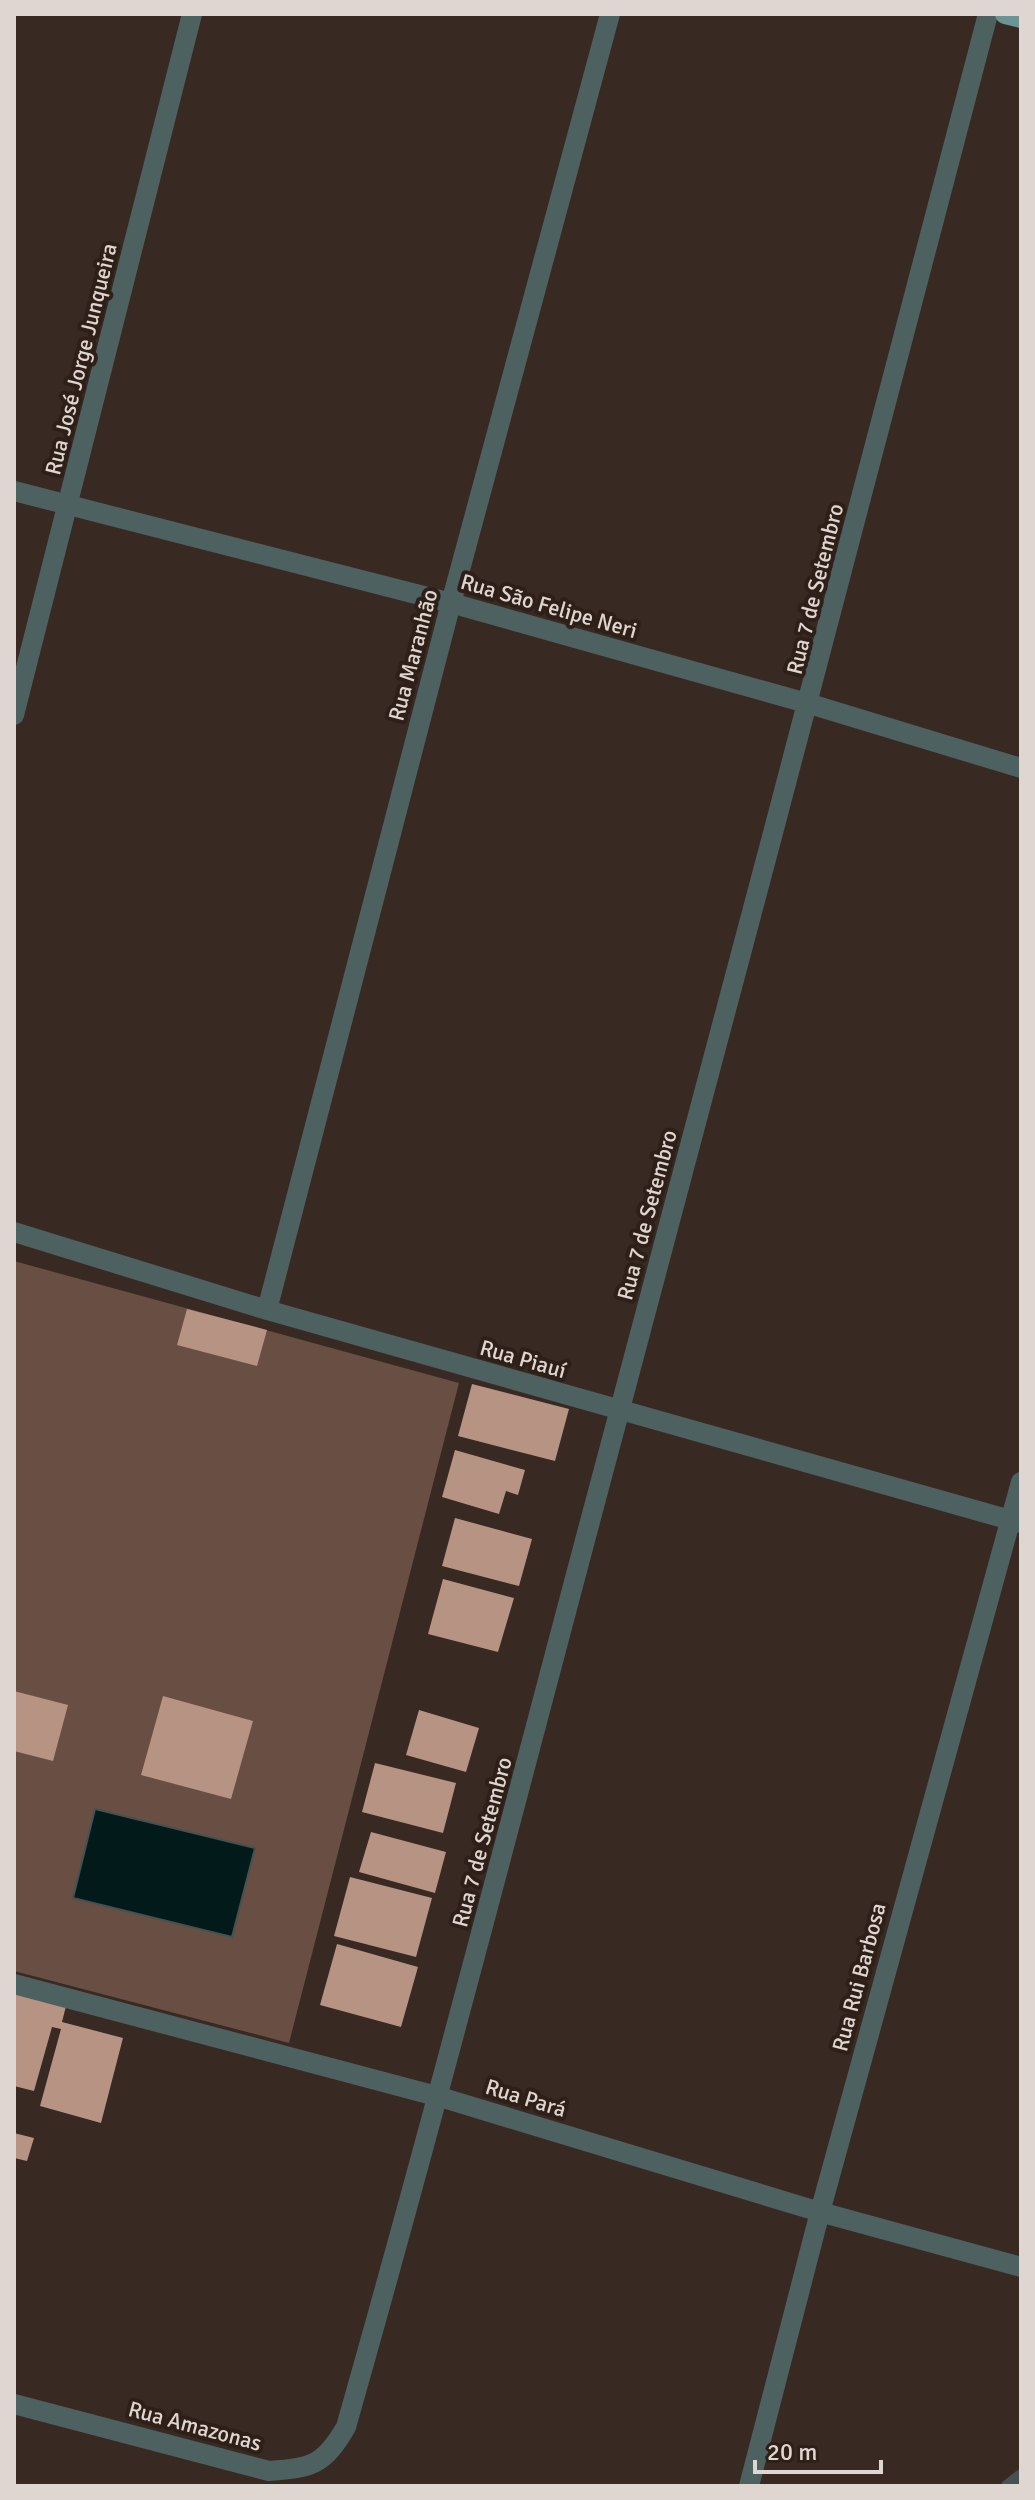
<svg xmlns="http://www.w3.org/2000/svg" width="1035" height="2500" font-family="Signika,sans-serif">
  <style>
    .green { fill: #694e43 }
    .water { fill: #031a1a; stroke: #455251; stroke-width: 2 }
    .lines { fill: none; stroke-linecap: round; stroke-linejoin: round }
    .stream { stroke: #455251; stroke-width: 12 }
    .building { fill: #b79383 }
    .street { stroke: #4e6161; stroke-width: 20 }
    .primary { stroke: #6d9394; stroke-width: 20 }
    .labels { text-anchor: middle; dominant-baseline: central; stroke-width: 8; stroke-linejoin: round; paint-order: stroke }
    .street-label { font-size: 22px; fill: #e0d6d1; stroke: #2e1f19 }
  </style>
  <rect width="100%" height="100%" fill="#382922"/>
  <path class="green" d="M14 1261 459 1383 289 2043 14 1971Z"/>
  <path class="water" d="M95 1809 255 1848 232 1937 73 1898Z"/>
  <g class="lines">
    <path class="stream" d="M1007 2486 1021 2475"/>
  </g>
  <path class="building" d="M187 1309 267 1330 257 1366 177 1345Z
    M472 1384 569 1409 555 1461 458 1436Z
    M455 1450 525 1470 518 1495 506 1491 499 1514 442 1497Z
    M455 1518 532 1539 519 1586 442 1566Z
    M443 1579 514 1598 498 1652 428 1634Z
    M14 1691 68 1705 53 1761 14 1751Z
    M163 1696 253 1721 231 1799 141 1775Z
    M419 1710 479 1728 466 1772 406 1755Z
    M375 1763 456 1783 443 1833 362 1812Z
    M371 1832 446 1852 435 1893 359 1872Z
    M350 1877 432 1898 416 1957 334 1936Z
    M337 1944 418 1967 401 2027 320 2005Z
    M14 1992 66 2006 62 2022 123 2038 101 2123 40 2106 61 2029 52 2027 34 2091 14 2086Z
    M14 2133 34 2138 27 2161 14 2158Z"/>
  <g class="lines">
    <path class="street" d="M14 491 451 603 810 704 1021 768
      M14 715 192 14
      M14 1232 267 1310 1021 1523
      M267 1310 451 603 610 14
      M14 1984 440 2097 820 2212 1021 2267
      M14 2404 269 2471C312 2468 324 2465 346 2427 442 2089 529 1749 620 1409 743 944 868 480 988 14
      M749 2486 820 2212 1021 1482"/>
    <path class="primary" d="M1005 14 1021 18"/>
  </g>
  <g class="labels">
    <g class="street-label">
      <text transform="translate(81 359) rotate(-76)">Rua José Jorge Junqueira</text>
      <text transform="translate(815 589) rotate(-76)">Rua 7 de Setembro</text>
      <text transform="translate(549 606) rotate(16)">Rua São Felipe Neri</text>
      <text transform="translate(413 655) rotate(-75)">Rua Maranhão</text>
      <text transform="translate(647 1215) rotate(-75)">Rua 7 de Setembro</text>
      <text transform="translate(523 1359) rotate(16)">Rua Piauí</text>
      <text transform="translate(482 1842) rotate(-75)">Rua 7 de Setembro</text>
      <text transform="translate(859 1977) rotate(-75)">Rua Rui Barbosa</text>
      <text transform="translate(526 2098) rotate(17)">Rua Pará</text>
      <text transform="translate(195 2426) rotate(15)">Rua Amazonas</text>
    </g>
  </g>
  <rect width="1035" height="2500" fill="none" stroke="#e0d6d1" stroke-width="32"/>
  <path d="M755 2460v12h126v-12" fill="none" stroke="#e0d6d1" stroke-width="4"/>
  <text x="767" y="2460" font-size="24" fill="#e0d6d1" stroke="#2e1f19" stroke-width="6" paint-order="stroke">20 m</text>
</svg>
